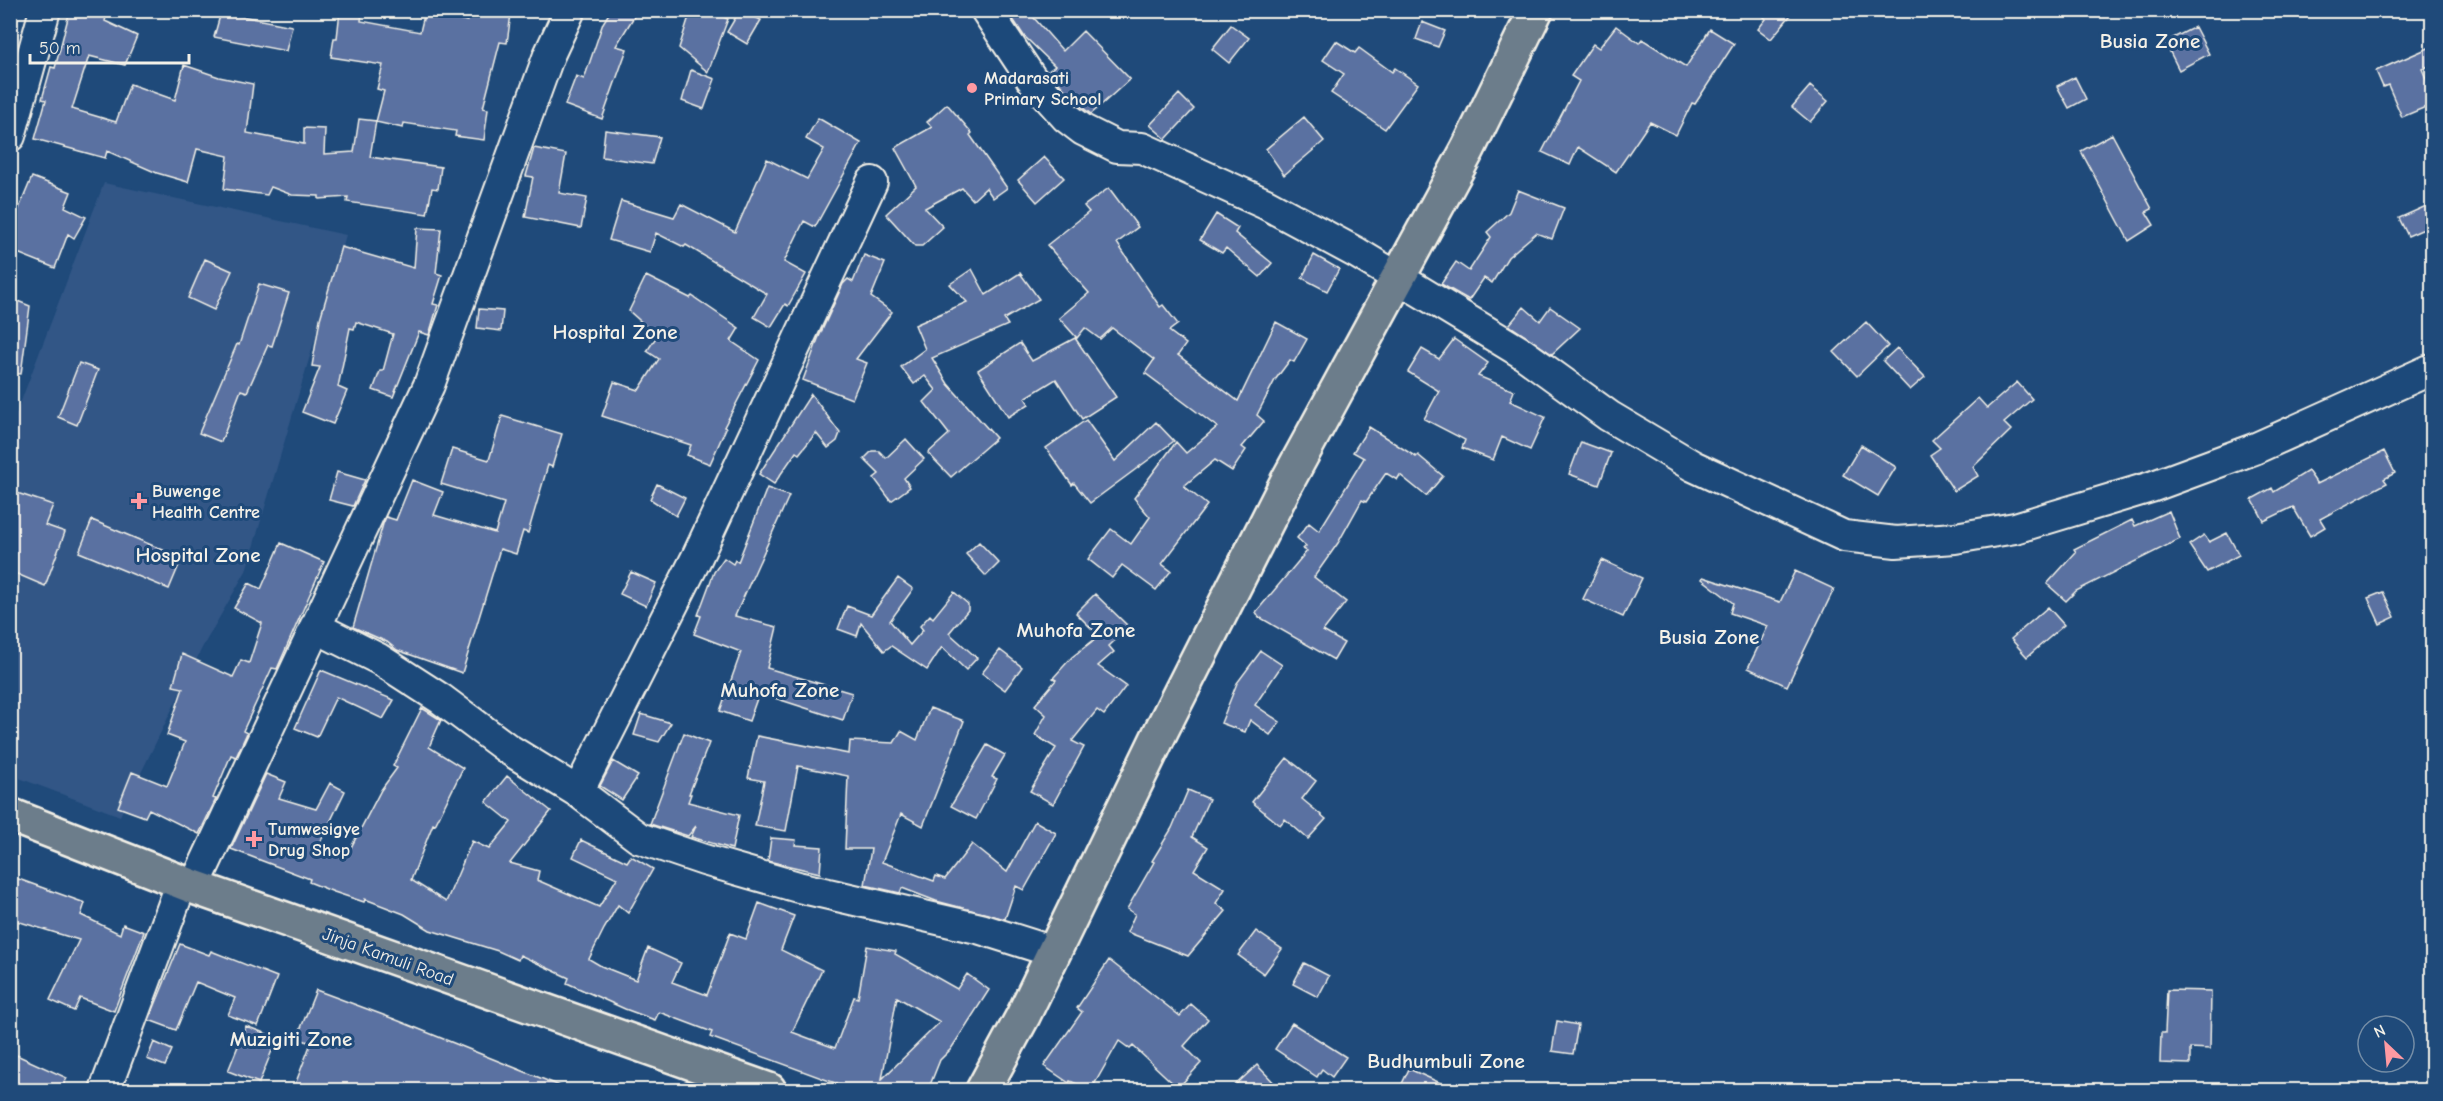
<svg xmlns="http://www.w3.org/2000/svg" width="2443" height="1101" font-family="'Comic Neue',sans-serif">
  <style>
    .built { fill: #315686 }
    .building { fill: #5a71a1; stroke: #f4f1e8; stroke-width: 1.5; fill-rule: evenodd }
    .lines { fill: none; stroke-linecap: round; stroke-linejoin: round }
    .minor-casing { stroke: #f4f1e8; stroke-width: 34 }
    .major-casing { stroke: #f4f1e8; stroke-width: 38 }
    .minor { stroke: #1f4a7a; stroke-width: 30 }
    .major { stroke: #6c7d8b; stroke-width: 33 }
    .poi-dot { fill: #ff9aa2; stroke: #1f4a7a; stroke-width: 2 }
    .labels { text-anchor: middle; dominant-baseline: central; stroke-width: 6; stroke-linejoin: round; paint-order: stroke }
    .poi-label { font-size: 18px; font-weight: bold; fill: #f4f1e8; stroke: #1f4a7a; text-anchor: start }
    .street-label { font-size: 18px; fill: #f4f1e8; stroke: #1f4a7a }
    .quarter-label { font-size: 21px; font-weight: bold; fill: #f4f1e8; stroke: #1f4a7a }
  </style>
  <rect width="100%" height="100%" fill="#1f4a7a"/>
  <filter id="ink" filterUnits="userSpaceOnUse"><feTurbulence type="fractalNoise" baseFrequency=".0167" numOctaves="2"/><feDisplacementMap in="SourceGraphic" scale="12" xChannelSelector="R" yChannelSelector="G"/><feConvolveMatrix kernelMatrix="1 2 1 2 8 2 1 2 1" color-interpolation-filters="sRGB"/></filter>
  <g filter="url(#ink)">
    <path class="built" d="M104 183 346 235 246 571 202 648 120 816 11 775 10 430Z"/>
    <path class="building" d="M82 10H108L105 21 137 36 125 65 89 56 72 109 116 122 130 84 175 100 184 65 219 77 253 84 247 133 304 144V128L325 129 324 154 354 152 359 119 376 121 370 157 441 167 438 189 432 188 427 214 347 202 348 197 319 199V196L292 195 271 187 267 195 224 189 228 156 197 149 188 182 157 173 107 151 105 158 35 139 46 100 42 99 51 67 55 68 69 14 80 17Z
      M469 10 511 14 507 43 500 42 483 108 488 109 484 140 455 136 456 131 404 123 403 128 376 122 384 91 377 89 383 65 331 57 334 38H337L340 11 362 13 361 21 420 32 425 11 467 21Z
      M611 10H638L616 46 627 49 602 119 565 105 576 76 584 79 603 23Z
      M691 10H708L728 19 708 72 679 48Z
      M740 10 761 20 747 44 727 32Z
      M1007 10H1027L1063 51 1083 31 1130 79 1091 114 1078 104 1048 71 1055 66 1024 36Z
      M1757 10H1795L1771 39 1758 29 1766 19Z
      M221 12 292 26 286 51 214 37Z
      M1422 22 1445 31 1438 47 1416 39Z
      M1231 25 1249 38 1229 63 1212 49Z
      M1616 26 1639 43 1642 39 1686 67 1710 29 1734 44 1695 104 1692 103 1676 135 1650 122 1616 172 1578 147 1570 165 1542 152 1579 81 1571 76 1593 44 1599 48Z
      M2195 27 2209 54 2179 70 2165 42Z
      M1336 41 1355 53 1359 48 1392 72 1395 68 1418 84 1385 129 1331 93 1344 74 1323 60Z
      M2433 46V64L2422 69 2433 95V104L2402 117 2388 85 2383 87 2376 71Z
      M691 70 715 79 704 109 682 101Z
      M2075 77 2086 99 2069 108 2057 86Z
      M1810 86 1828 101 1810 122 1792 107Z
      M1179 94 1194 109 1166 139 1150 125Z
      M947 104 972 133 970 135 1007 188 993 198 986 188 973 200 962 188 925 208 943 227 922 246H915L886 214 916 186 895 148 932 127 927 122Z
      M1304 117 1324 141 1284 175 1266 149Z
      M818 118 861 143 815 227 804 221 784 262 806 274 788 306 785 304 771 327 754 317 767 294 686 245 684 247 656 233 650 252 609 240 621 201 674 217 681 204 735 232 767 159 807 179 824 149 806 139Z
      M605 130 660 137 652 164 602 157Z
      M2112 134 2152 209 2146 212 2154 225 2129 241 2081 151Z
      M534 148 566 154 559 193 587 198 581 228 525 217 533 177 526 176Z
      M1044 157 1064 178 1037 202 1018 180Z
      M32 177 71 192 65 207 86 217 74 238 68 234 55 268 10 250V230Z
      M1109 188 1138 227 1117 243 1160 307 1163 305 1178 324 1169 331 1186 344 1178 355 1238 401 1276 322 1307 339 1294 362 1290 360 1275 380 1257 415 1264 421 1242 447 1246 450 1232 471 1215 460 1184 486 1207 505 1162 564 1171 571 1156 590 1122 565 1112 578 1088 559 1111 529 1131 544 1150 517 1134 498 1176 442 1186 453 1217 427 1145 373 1154 360 1112 328 1100 339 1085 328 1077 338 1059 318 1089 293 1047 245 1089 212 1084 206Z
      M1518 190 1564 208 1552 239 1536 233 1508 257 1492 283 1484 278 1469 300 1441 284 1456 262 1469 271 1491 237 1487 232 1509 212Z
      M2433 203V225L2408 236 2399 218Z
      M1216 214 1238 228 1235 233 1272 263 1260 277 1226 248 1222 253 1200 240Z
      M417 228 441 229 436 273 442 275 433 304 438 305 429 335 419 332 393 397 373 390 380 371H383L393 334 356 322 354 329 350 328 338 387 347 391 333 424 302 412 320 367 312 366 320 319 341 247 414 268Z
      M864 255 885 263 871 297 892 312 856 359 867 363 852 399 803 380 818 339 843 284 848 279 853 282Z
      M1314 255 1339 269 1327 291 1302 278Z
      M205 259 232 271 214 310 188 298Z
      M972 269 986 295 1020 273 1039 299 1004 319 1008 325 932 358 948 384 996 438 951 477 928 453 949 434 924 402 936 390 925 376 914 384 901 367 925 349 915 325 967 302 950 284Z
      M646 276 690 298 692 296 739 328 731 341 759 360 724 427 726 428 710 464 687 455 691 445 602 416 614 382 639 390 659 359 647 351 657 336 629 311Z
      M259 284 289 293 272 346 268 345 247 392 241 390 221 442 199 433 237 344 239 345Z
      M10 298 30 306 21 374 10 373Z
      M1524 307 1540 321 1550 307 1580 328 1552 354 1509 325Z
      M479 309 503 311 501 331 477 328Z
      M1866 322 1888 346 1857 376 1834 352Z
      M1075 338 1116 397 1082 419 1056 379 1025 398 1029 404 1008 417 978 370 1020 343 1032 361Z
      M1454 339 1488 363 1478 376 1514 391 1510 401 1545 417 1530 450 1502 437 1493 460 1462 448 1465 440 1424 419 1439 391 1408 372 1422 349 1439 359Z
      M1897 348 1925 377 1910 390 1883 361Z
      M79 363 98 370 77 425 58 417Z
      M2017 382 2032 399 2004 423 2011 430 1973 467 1978 476 1954 491 1930 455 1940 448 1932 440 1978 398 1987 408Z
      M811 394 840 433 837 441 828 448 816 433 799 454 796 452 774 484 759 474Z
      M502 416 562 434 552 467 548 465 528 533 523 531 516 554 500 549 462 673 397 650 387 642 353 627 383 524 386 517 396 520 412 480 443 492 434 515 495 533 504 503 441 484 452 449 489 460Z
      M1086 420 1115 461 1156 422 1174 441 1090 503 1074 483 1072 485 1046 448Z
      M1369 427 1416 457 1418 455 1443 476 1426 496 1400 475 1397 480 1386 473 1366 502 1362 500 1338 543 1314 577 1346 602 1323 631 1344 643 1334 660 1259 617 1256 612 1307 551 1303 549 1306 546 1297 538 1309 523 1319 531 1364 458 1353 452Z
      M906 439 924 459 904 478 910 487 891 501 874 478 879 474 864 459 872 451H879L886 458Z
      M1581 442 1611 453 1599 485 1569 474Z
      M1861 445 1896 467 1878 496 1843 475Z
      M2384 451 2395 473 2384 479 2387 483 2320 519 2325 527 2310 536 2293 507 2264 521 2252 499 2272 488 2274 492 2308 471 2317 484Z
      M337 472 365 480 353 506 329 500Z
      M657 484 685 498 676 516 650 499Z
      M767 488 789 496 735 616 777 627 767 668 852 693 843 720 759 693 749 721 720 711 741 652 694 634 701 616 698 615 714 572 724 558 733 564 735 560 738 562Z
      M17 493 53 505 45 525 65 532 45 586 10 571V508Z
      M2169 511 2180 539 2076 591 2066 601 2047 584 2076 552 2074 549 2132 520 2135 526Z
      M92 520 182 558 169 589 79 552Z
      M2227 533 2239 555 2207 572 2189 545 2204 535 2209 542Z
      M979 542 999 563 986 576 966 554Z
      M281 543 324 562 277 669 272 668 243 731 247 733 236 757 231 755 213 798 216 799 199 834 149 809 145 817 118 807 132 772 167 786 185 742 167 735 183 688 173 686 182 654 233 677 241 660 249 663 262 623 234 608 249 583 261 589Z
      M1602 560 1642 578 1623 617 1583 599Z
      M1795 571 1834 589 1787 686 1748 668 1768 626 1730 613 1733 603 1702 579 1703 577 1780 602Z
      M631 572 656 583 646 606 620 594Z
      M898 578 913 589 890 621 910 645 923 630 920 626 930 615 933 618 954 592 968 604V610L949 633 977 658 966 670 942 647 927 670 891 646 884 651 861 623 857 636 838 629 847 606 871 615Z
      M2383 592 2395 617 2380 624 2368 598Z
      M1095 594 1129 627 1109 646 1114 652 1098 666 1126 686 1104 715 1097 710 1072 741 1084 747 1053 804 1030 791 1056 748 1035 735 1046 715 1035 705 1056 680 1053 678 1072 657 1099 636 1076 613Z
      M2048 607 2064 625 2027 657 2011 639Z
      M1000 650 1022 667 1005 690 982 673Z
      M1261 651 1282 665 1255 705 1280 722 1270 735 1250 720 1245 732 1221 723 1237 683Z
      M321 670 394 700 383 719 336 697 317 737 295 728Z
      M422 708 441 720 429 747 463 768 435 825 433 824 411 880 446 902 472 841 489 849 511 822 486 802 507 776 551 811 510 863 539 871 537 880 599 907 617 878 573 857 581 840 627 862 631 856 653 869 628 913 618 905 604 929 589 959 601 966 636 980 648 948 681 963 672 982 707 995 730 933 746 939 759 903 794 916 781 950 822 970 792 1032 835 1048 854 997 858 998 867 946 896 951 895 954 957 989 967 974 989 990 951 1049 940 1060 928 1090H854L710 1037 712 1032 659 1012 655 1020 625 1009 567 983 569 978 520 955 518 960 498 951 430 930 404 914 365 899 364 902 334 892 309 882 310 879 231 849 266 774 286 782 279 798 316 809 330 783 345 791 319 845 347 855 381 790 397 768 393 766ZM897 997 940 1022 882 1079Z
      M930 708 964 721 923 826 901 814 882 862 934 881 936 876 945 879 972 844 1007 872 1035 821 1056 833 1024 890 1016 886 1005 919 936 901 902 888 900 893 865 885 871 849H845L848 776 798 766 786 831 755 826 764 781 748 778 757 736 849 754 850 741 894 743 901 731 917 740Z
      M641 714 671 723 659 742 634 735Z
      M684 733 709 743 689 794H691L688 802 739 815 732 849 691 837 696 826 688 836 650 824Z
      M987 745 1005 755 992 777 997 779 976 819 951 806Z
      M1287 758 1316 781 1302 799 1326 819 1308 839 1285 819 1280 825 1252 802Z
      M613 761 638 776 622 800 600 786Z
      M1188 790 1209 799 1192 837 1208 847 1194 870 1225 889 1216 903 1226 911 1188 956 1127 932 1135 914 1127 909 1154 862 1152 861 1172 828Z
      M771 838 796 840 795 845 822 847 820 873 768 861Z
      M10 876 85 903 81 915 120 934 123 924 144 932 114 1011 80 998 74 1011 50 1000 79 940 10 919Z
      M1256 931 1282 949 1264 974 1238 955Z
      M180 944 209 955 211 951 277 977 258 1026 228 1015 235 998 196 982 176 1030 149 1020Z
      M1109 960 1180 1016 1191 1004 1208 1019 1184 1046 1201 1063 1178 1088 1133 1046 1130 1049 1119 1041 1091 1090 1070 1081 1069 1083 1044 1066 1082 1012 1077 1008Z
      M1304 963 1329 976 1318 997 1293 984Z
      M316 990 394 1019 570 1090H293L311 1043 297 1038Z
      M2167 990 2211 991 2210 1049 2190 1048V1064L2160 1063 2161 1033H2165Z
      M1557 1021 1578 1025 1573 1054 1552 1051Z
      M1292 1023 1346 1057 1332 1077 1322 1069 1317 1077 1275 1049Z
      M246 1026 277 1038 259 1083 228 1071Z
      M154 1042 172 1050 165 1066 147 1059Z
      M10 1052 67 1078 61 1090H10Z
      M1257 1065 1281 1090H1230Z
      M1409 1069 1456 1090H1399Z"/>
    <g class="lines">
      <g class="minor-casing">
        <path id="minor" d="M986 10 1031 78 1066 117 1083 130 1117 147 1142 148 1266 204 1357 253 1522 353 1609 416 1693 466 1844 536 1896 542 1955 538 2015 528 2151 487 2254 449 2432 369
          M10 136 45 10
          M315 627 379 659 441 699 508 749 578 792 639 838 704 860 798 887 981 929 1054 952
          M578 792 697 557 872 182
          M194 887 429 385 549 55 570 10
          M105 1090 182 882"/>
      </g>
      <g class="major-casing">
        <path id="major" d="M10 815 194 887 769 1090
          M983 1090 1023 1016 1162 729 1287 482 1468 149 1536 10"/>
      </g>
      <use href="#minor" class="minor"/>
      <use href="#major" class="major"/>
    </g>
  </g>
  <g class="poi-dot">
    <circle cx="972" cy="88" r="6"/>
    <path d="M136 492h6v6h6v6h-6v6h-6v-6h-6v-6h6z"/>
    <path d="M251 830h6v6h6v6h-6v6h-6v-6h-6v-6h6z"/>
  </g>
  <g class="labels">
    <g class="poi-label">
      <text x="984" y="78">Madarasati<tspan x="984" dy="21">Primary School</tspan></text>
      <text x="152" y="491">Buwenge<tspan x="152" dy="21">Health Centre</tspan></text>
      <text x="268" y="829">Tumwesigye<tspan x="268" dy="21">Drug Shop</tspan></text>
    </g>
    <g class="street-label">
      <text transform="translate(388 957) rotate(20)">Jinja Kamuli Road</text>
    </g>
    <g class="quarter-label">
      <text x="2150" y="41">Busia Zone</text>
      <text x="615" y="332">Hospital Zone</text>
      <text x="198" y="555">Hospital Zone</text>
      <text x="1076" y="630">Muhofa Zone</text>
      <text x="1709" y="637">Busia Zone</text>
      <text x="780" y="690">Muhofa Zone</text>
      <text x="291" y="1039">Muzigiti Zone</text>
      <text x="1446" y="1061">Budhumbuli Zone</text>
    </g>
  </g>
  <rect width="2443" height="1101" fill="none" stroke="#1f4a7a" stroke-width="36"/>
  <rect x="18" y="18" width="2407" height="1065" fill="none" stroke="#f4f1e8" stroke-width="2" filter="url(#ink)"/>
  <g transform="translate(2386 1044) rotate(334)"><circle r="28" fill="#1f4a7a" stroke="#748da6" stroke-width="1.5"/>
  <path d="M0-4.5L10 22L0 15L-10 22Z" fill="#ff9aa2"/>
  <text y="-9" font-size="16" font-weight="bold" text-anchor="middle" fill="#f4f1e8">N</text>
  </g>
  <path d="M30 54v9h159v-9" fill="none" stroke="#f4f1e8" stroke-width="3"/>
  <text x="39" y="54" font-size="18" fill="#f4f1e8" stroke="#1f4a7a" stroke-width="4.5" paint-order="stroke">50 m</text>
</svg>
